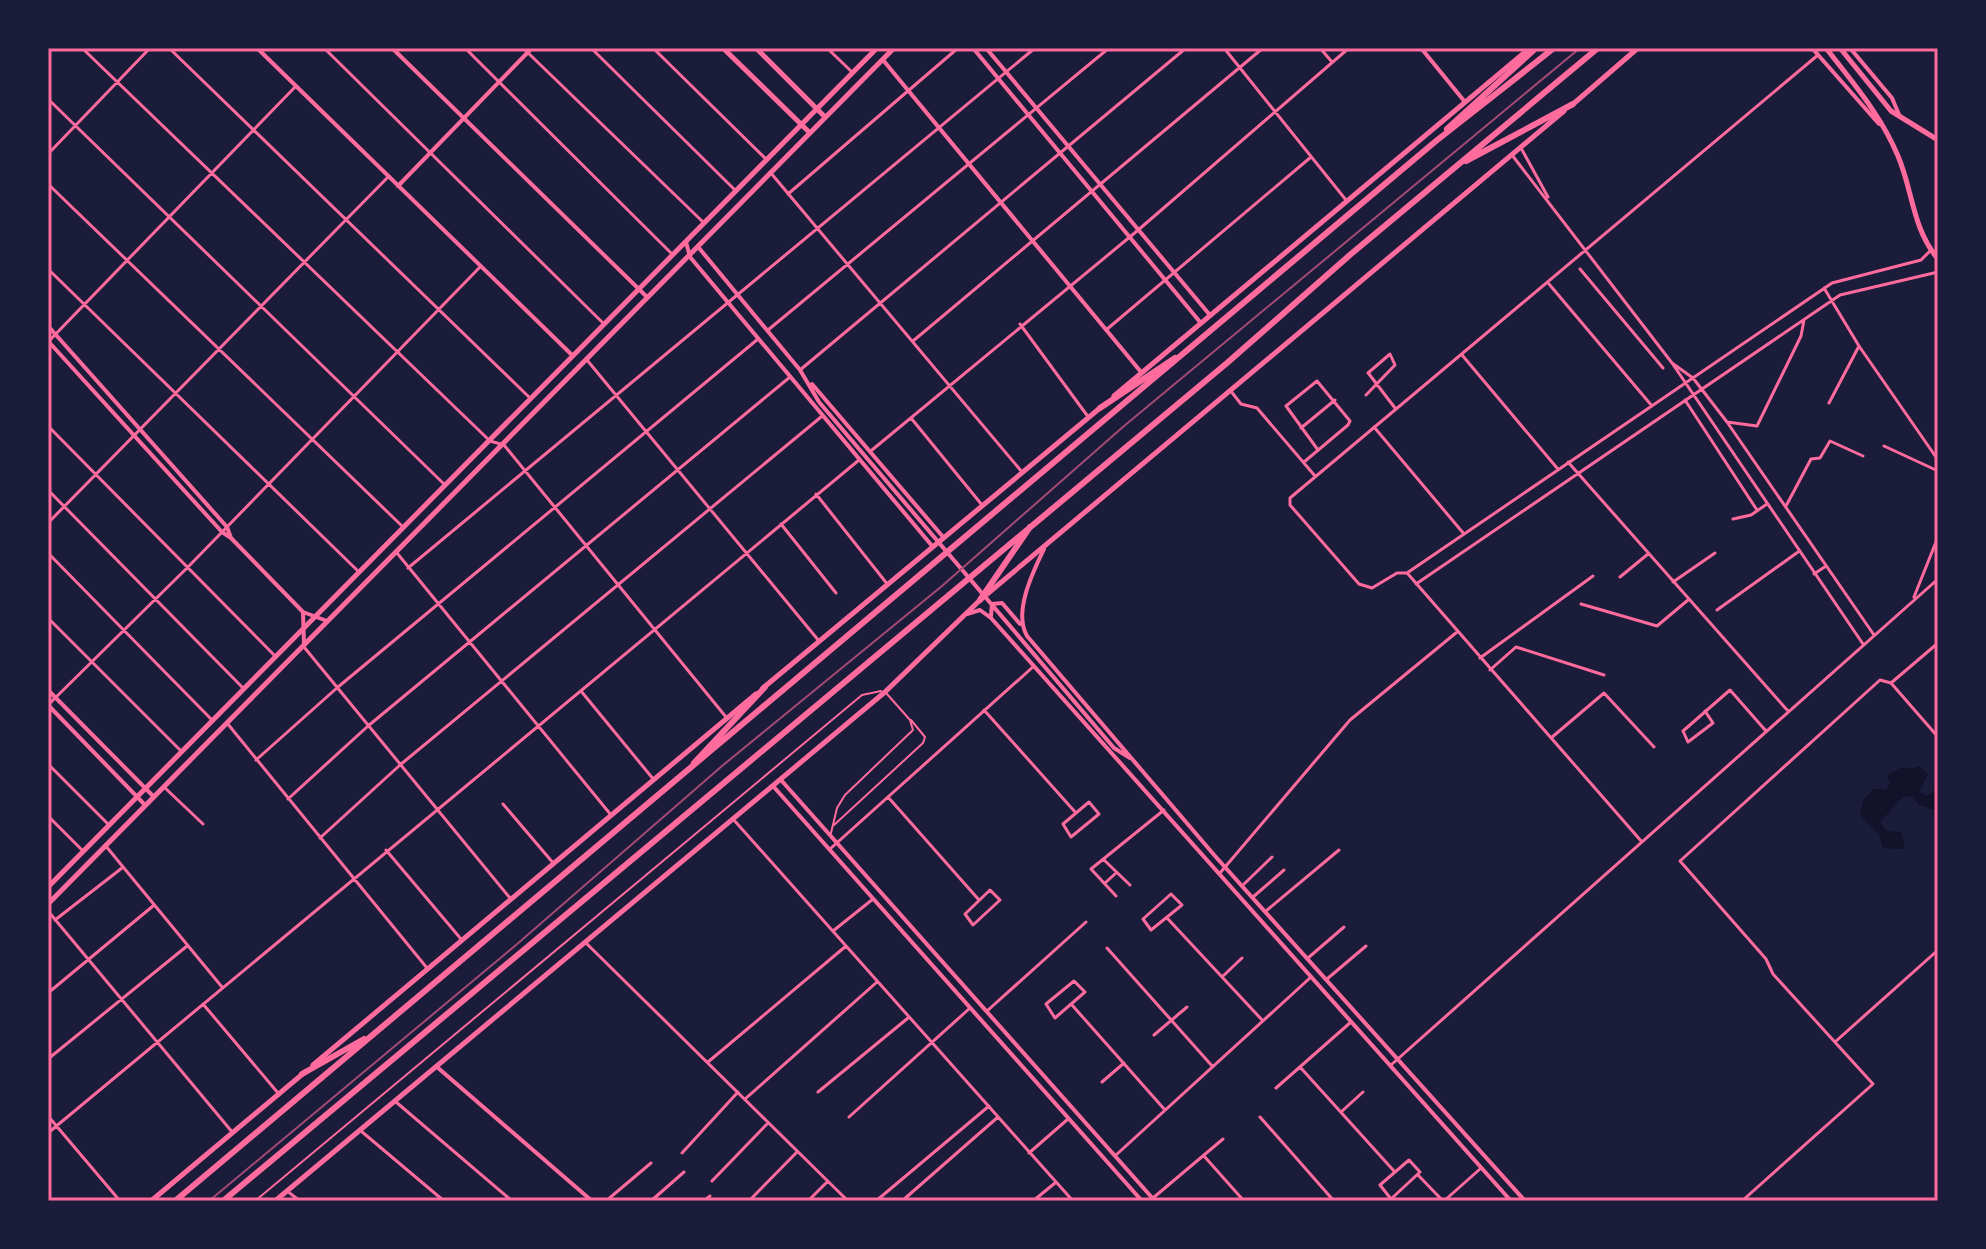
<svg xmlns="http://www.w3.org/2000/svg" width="1986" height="1249" font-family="'IBM Plex Sans',sans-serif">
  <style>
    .water { fill: #12122b }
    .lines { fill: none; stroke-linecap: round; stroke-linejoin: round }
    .service { stroke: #ff6b9d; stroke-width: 2 }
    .minor { stroke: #ff6b9d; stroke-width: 3 }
    .tertiary { stroke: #ff6b9d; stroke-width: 4 }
    .secondary { stroke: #ff6b9d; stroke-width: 5 }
    .motorway { stroke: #ff6b9d; stroke-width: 6 }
    .rail { stroke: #a44b75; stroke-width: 2 }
    .neatline { fill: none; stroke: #ff6b9d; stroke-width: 3 }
  </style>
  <rect width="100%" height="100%" fill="#1b1b3a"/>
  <path class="water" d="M1919 766 1928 774 1919 792 1927 796 1938 788V811L1919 805 1912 796 1903 797 1880 822 1887 831 1901 832 1905 849 1883 848 1879 835 1860 815 1863 801 1873 789 1886 790 1890 783 1887 776 1902 767 1911 769Z"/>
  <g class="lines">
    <path class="service" d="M834 825 923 743 925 737 911 720
      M831 833 837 808 845 795 913 730 910 720 887 694
      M255 1201 862 695 881 691"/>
    <path class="minor" d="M82 48 490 441 504 445 726 717
      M169 48 530 398
      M324 48 603 323
      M465 48 672 254
      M523 48 703 222
      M591 48 735 190
      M653 48 766 159
      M827 48 853 73
      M1224 48 1346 200
      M1320 48 1332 62
      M48 99 444 484
      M1521 148 1548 197
      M48 154 150 48
      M1512 155 1672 363 1863 644
      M770 172 1022 472
      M48 184 402 526
      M788 194 958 48
      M48 269 359 572
      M1580 269 1663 368
      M1549 284 1652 406
      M1824 288 1859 346 1938 460
      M1020 324 1089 418
      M768 330 1109 48
      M1106 330 1311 157
      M913 341 1263 48
      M48 342 296 86
      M1462 355 1557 468
      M587 360 819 641
      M1672 363 1693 378 1727 422 1874 635
      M800 370 1186 48
      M1230 390 1241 404 1257 408 1315 476
      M1366 395 1395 365 1390 354 1368 373 1369 374 1395 408
      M1685 400 1757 510
      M1829 403 1859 346
      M911 418 982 505
      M1727 422 1757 426 1801 336 1804 320
      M48 426 276 657
      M1374 427 1464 534
      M1301 428 1335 400
      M1884 446 1938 471
      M872 450 1137 231 1349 48
      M1304 462 1348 425 1350 421 1317 381 1286 406 1318 450
      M1568 462 1788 711
      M48 490 244 689
      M816 494 888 585
      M1786 506 1811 459 1820 458 1830 441 1863 456
      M1733 519 1751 515 1767 504
      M48 523 389 176
      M781 524 836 593
      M48 553 213 721
      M397 553 611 815
      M408 568 1035 48
      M1407 573H1397L1372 588 1359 584 1290 505V498L1818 55
      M1407 573 1832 283 1921 260 1930 251
      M1408 574 1642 842
      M1814 574 1826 566
      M1620 577 1648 554
      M1673 582 1715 553
      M1416 584 1840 295 1938 272
      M1914 597 1936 542
      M1581 604 1657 626 1688 600
      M1717 610 1798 552
      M48 618 181 751
      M304 647 510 898
      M1480 658 1593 576
      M1490 670 1516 647 1604 675
      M1891 683 1938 643
      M581 691 654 780
      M48 705 188 567 481 266
      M984 710 1076 813
      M1705 711 1713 723 1688 742 1683 731 1730 690 1766 731
      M227 723 427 968
      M1551 738 1604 693 1654 747
      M256 760 338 687 758 339
      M48 764 109 825
      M164 787 203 824
      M888 797 979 900
      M288 799 368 726 790 377
      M1089 802 1099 814 1071 837 1063 824Z
      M503 804 554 864
      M48 816 82 850
      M733 819 1073 1201
      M320 838 400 765 821 417
      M105 845 222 987
      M830 849 1034 666
      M386 850 461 939
      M1103 859 1130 885
      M1220 873 1350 720 1457 632
      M1105 883 1116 873
      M1243 885 1272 857
      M990 890 1000 900 973 925 965 914Z
      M1171 894 1182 905 1151 930 1143 919Z
      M1116 896 1091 869 1164 810
      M1253 897 1284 870
      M48 911 233 1133
      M1266 911 1339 850
      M1168 919 1263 1021
      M55 920 122 868
      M833 931 873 899
      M586 943 848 1201
      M1107 948 1213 1067
      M1308 958 1344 927
      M1222 977 1242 958
      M1327 979 1366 946
      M1074 981 1085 992 1055 1018 1046 1004Z
      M48 993 153 906
      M203 1004 278 1093
      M1072 1005 1165 1110
      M987 1011 1086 922
      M1154 1035 1187 1007
      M1835 1042 1938 950
      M48 1059 187 946
      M708 1062 846 946
      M1391 1065 1938 579
      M1300 1067 1394 1171
      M1102 1082 1124 1063
      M1276 1088 1351 1022
      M818 1092 908 1018
      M745 1099 877 982
      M396 1102 512 1201
      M1341 1112 1363 1092
      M48 1116 120 1201
      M849 1117 970 1008
      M1260 1117 1334 1201
      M361 1131 444 1201
      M48 1133 859 460
      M682 1153 738 1092
      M1029 1153 1068 1119
      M1116 1155 1311 977
      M1204 1156 1244 1201
      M1409 1160 1420 1172 1391 1199 1380 1185Z
      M1418 1175 1443 1201
      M712 1181 768 1123
      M287 1191 300 1201
      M1153 1198 1223 1139
      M606 1201 651 1163
      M651 1201 684 1172
      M704 1201 710 1196
      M749 1201 797 1152
      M808 1201 828 1181
      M876 1201 989 1106
      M902 1201 998 1117
      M1033 1201 1055 1183
      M1444 1201 1480 1169
      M1742 1201 1873 1084 1773 974 1766 959 1680 861 1880 680 1891 683 1938 737"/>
    <path class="tertiary" d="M257 48 572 355
      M392 48 647 297
      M973 48 1200 322
      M986 48 1209 314
      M1421 48 1465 102
      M1812 48 1879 124
      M1850 48 1892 98 1900 117
      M883 60 1141 372
      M398 186 532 48
      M686 242 690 257 933 547
      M699 248 800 370 819 402 1114 748 1130 758
      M48 326 227 527 231 538
      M48 341 222 532 231 538 303 612 327 621
      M812 384 944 538
      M1044 549C1033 572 1013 612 1027 636L1215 856 1525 1201
      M303 612 304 645
      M967 614 980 610 991 618 1511 1201
      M991 616 992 604 1002 603 1020 624
      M48 690 154 797
      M48 705 145 805
      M781 780 1155 1201
      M773 786 1142 1201
      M437 1067 592 1201"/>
    <path class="secondary" d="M723 48 810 133
      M756 48 825 117
      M1826 48C1853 83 1881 115 1898 156 1913 191 1912 228 1938 259
      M1840 48 1891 111 1938 140
      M1572 105 1638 48
      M1114 396 1530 48
      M763 688 1100 408
      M48 887 877 48
      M48 904 894 48
      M313 1065 756 694
      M151 1201 305 1072
      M275 1201 885 692 980 600 1564 111"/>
    <path class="motorway" d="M1447 129 1536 48
      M1466 161 1573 104
      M1100 408 1175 358
      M980 600 1030 527
      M694 763 765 687
      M302 1074 364 1039
      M175 1201 1436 141 1554 48
      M223 1201 1227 363 1351 254 1598 48"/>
    <path class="rail" d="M209 1201 516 945 722 766 942 586 1124 426 1580 48"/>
  </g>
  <rect width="1986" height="1249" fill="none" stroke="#1b1b3a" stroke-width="100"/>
  <rect x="50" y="50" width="1886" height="1149" class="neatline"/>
</svg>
